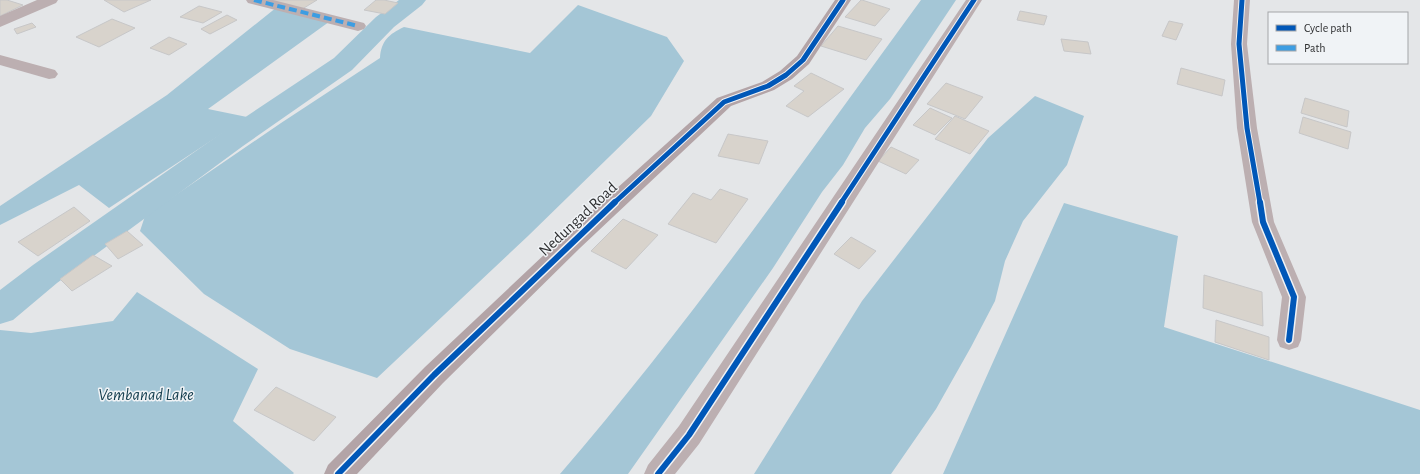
<svg xmlns="http://www.w3.org/2000/svg" width="1420" height="474" font-family="'Alegreya Sans',sans-serif">
  <style>
    .water { fill: #a4c6d6 }
    .lines { fill: none; stroke-linecap: round; stroke-linejoin: round }
    .canal { fill: #a4c6d6; fill-rule: evenodd }
    .building { fill: #d8d3cc; stroke: #c7c7c8 }
    .street { fill: #bcafb1; fill-rule: evenodd }
    .secondary { fill: #b3a4a7; fill-rule: evenodd }
    .quiet { stroke: #3d9de2; stroke-width: 4; stroke-dasharray: 8 4; stroke-linecap: butt }
    .cycleway-far1-casing { stroke: #f0f3f6; stroke-width: 7 }
    .cycleway-casing { stroke: #f0f3f6; stroke-width: 9 }
    .cycleway-far1 { stroke: #0057b8; stroke-width: 5 }
    .cycleway { stroke: #0057b8; stroke-width: 6 }
    .labels { text-anchor: middle; dominant-baseline: central; stroke-width: 3; stroke-linejoin: round; paint-order: stroke }
    .street-label { font-size: 16px; fill: #2f3032; stroke: #f0f3f6 }
    .water-label { font-size: 17px; font-style: italic; fill: #123c4d; stroke: #f0f3f6 }
  </style>
  <rect width="100%" height="100%" fill="#e4e6e8"/>
  <path class="water" d="M921 0H956L890 99 865 128 843 165 822 192 773 268 628 474H560C690 323 804 160 921 0Z
    M578 5 667 37 684 61 651 116 528 236 377 378 290 349 204 294 140 231 145 216 281 123 380 58C381 41 389 34 404 27L530 53Z
    M277 7 333 19 208 109 247 117 109 208 79 185 0 225V206L167 95Z
    M1035 96 1084 116 1067 165 1023 221 1005 261 995 301 971 347 936 409 891 474H754L862 301 988 138Z
    M1064 203 1178 236 1164 327 1420 410V474H943Z
    M137 292 258 369 233 421 294 473 293 474H0V330L31 333 113 321Z"/>
  <g class="lines">
    <path class="canal" d="M399 0H426L422 5 394 27 352 70 243 146 57 283 13 320 0 324V290L33 265 223 132 334 58 376 17Z"/>
  </g>
  <path class="building" d="M0 0H7L23 5 0 16Z
    M104 0H151L124 12Z
    M264 0H317L299 11Z
    M376 0H384L398 3 385 14 364 10Z
    M861 0H862L890 9 875 26 845 17Z
    M199 6 222 12 203 23 180 17Z
    M1020 11 1047 16 1044 25 1017 20Z
    M227 15 237 20 210 34 201 29Z
    M112 19 135 28 99 47 76 37Z
    M1169 21 1183 24 1176 40 1162 36Z
    M32 23 36 27 17 34 14 29Z
    M838 26 882 39 866 60 821 46Z
    M169 37 187 44 169 55 150 48Z
    M1061 39 1088 42 1091 54 1064 51Z
    M1181 68 1225 80 1222 96 1177 84Z
    M811 73 844 89 808 117 786 106 804 91 794 86Z
    M946 83 983 97 965 119 927 104Z
    M1305 98 1349 111 1347 127 1301 113Z
    M930 108 952 118 935 135 913 125Z
    M955 116 989 131 970 154 935 139Z
    M1303 117 1351 132 1348 149 1299 133Z
    M728 134 768 141 759 164 718 156Z
    M891 147 919 160 906 174 878 161Z
    M720 189 748 199 716 243 668 224 693 193 711 200Z
    M74 207 90 221 38 256 18 242Z
    M623 219 658 235 626 269 591 251Z
    M127 231 143 245 118 259 105 244Z
    M851 237 876 251 859 269 834 254Z
    M93 255 112 266 72 291 60 279Z
    M1204 275 1262 292 1263 326 1203 308Z
    M1216 320 1269 337V360L1215 342Z
    M276 387 336 417 314 441 254 410Z"/>
  <g class="lines">
    <path class="street" d="M37 0H58L56 3 0 27V16Z
      M246 0H273L364 23 366 26 364 29 358 31 248 3Z
      M966 0H982L699 444 675 474H644L648 465 679 426Z
      M1234 0H1250L1247 44 1257 128 1274 222 1306 297 1301 340 1298 347 1289 350 1280 347 1277 340 1282 297 1252 222 1237 128 1231 44Z
      M0 55 55 70 58 74 55 78 49 79 0 65Z"/>
    <path class="secondary" d="M835 0H851L809 64 792 79 774 90 731 106 580 248 443 383 357 474H324L328 465 425 367 564 236 717 98 762 82 780 71 797 56Z"/>
    <path class="quiet" d="M254 0 358 26"/>
    <g class="cycleway-far1-casing">
      <path id="cycleway-far1" d="M1242 0 1239 44 1247 128 1260 203
        M614 203 724 102 768 86 786 75 803 60 843 0
        M841 203 974 0"/>
    </g>
    <g class="cycleway-casing">
      <path id="cycleway" d="M1260 202 1263 222 1294 297 1289 340
        M338 474 434 375 615 202
        M658 474 689 435 842 202"/>
    </g>
    <use href="#cycleway-far1" class="cycleway-far1"/>
    <use href="#cycleway" class="cycleway"/>
  </g>
  <g class="labels">
    <g class="street-label">
      <text transform="translate(578 219) rotate(-43)">Nedungad Road</text>
    </g>
    <g class="water-label">
      <text x="146" y="394">Vembanad Lake</text>
    </g>
  </g>
  <rect x="1268" y="12" width="140" height="52" fill="#f0f3f6" stroke="#a3a5a8"/>
  <rect x="1276" y="25" width="20" height="6" fill="#0057b8" stroke="#a3a5a8"/>
  <text x="1304" y="32" font-size="12" fill="#2f3032">Cycle path</text>
  <rect x="1276" y="45" width="20" height="6" fill="#3d9de2" stroke="#a3a5a8"/>
  <text x="1304" y="52" font-size="12" fill="#2f3032">Path</text>
</svg>
